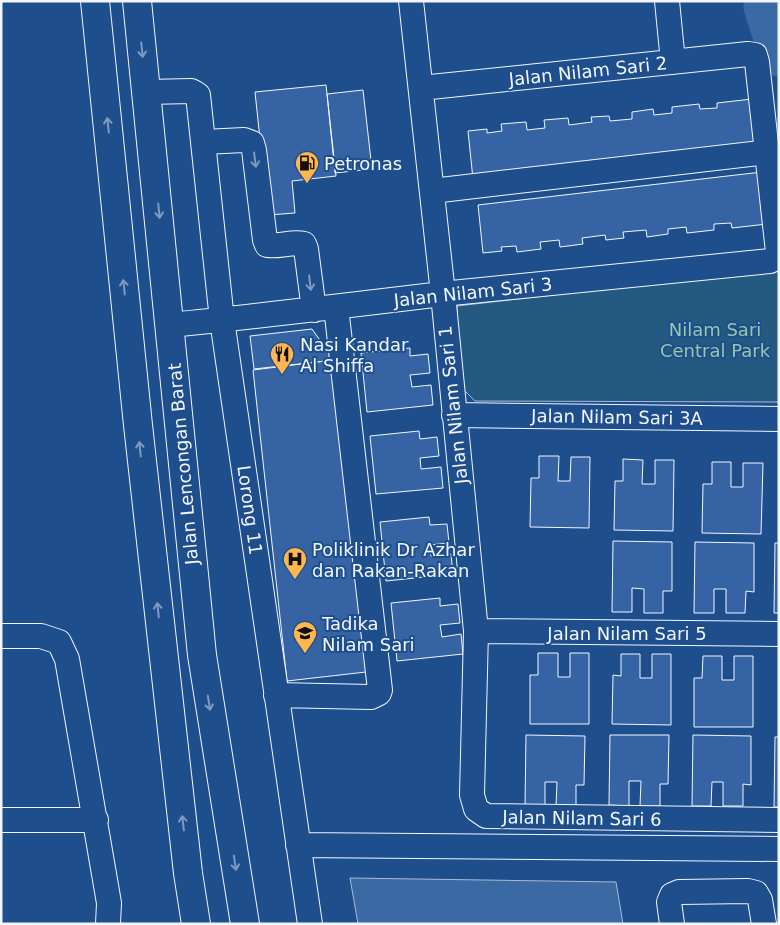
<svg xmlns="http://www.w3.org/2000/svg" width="780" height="925" font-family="'DejaVu Sans',sans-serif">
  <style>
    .green { fill: #245a82; stroke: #a8bbd7 }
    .water { fill: #3b69a3; stroke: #a8bbd7 }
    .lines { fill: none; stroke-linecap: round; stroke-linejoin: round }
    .river { stroke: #3b69a3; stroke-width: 39 }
    .building { fill: #3563a3; stroke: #f2f6ff }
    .minor-casing { stroke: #f2f6ff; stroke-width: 26 }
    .highway-casing { stroke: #f2f6ff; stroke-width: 30 }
    .minor { stroke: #1f4e8c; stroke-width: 24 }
    .highway { stroke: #1f4e8c; stroke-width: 28 }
    .oneway { stroke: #7e9ac0 }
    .labels { text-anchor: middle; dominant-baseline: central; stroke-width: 4; stroke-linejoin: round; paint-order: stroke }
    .street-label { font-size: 18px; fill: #f2f6ff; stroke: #1f4e8c }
    .poi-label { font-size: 18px; fill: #f2f6ff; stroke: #1f4e8c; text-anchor: start }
    .park-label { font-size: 18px; fill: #97c8a6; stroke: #1f4e8c }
  </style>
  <rect width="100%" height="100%" fill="#1f4e8c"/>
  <path class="green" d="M779 269V402L475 401 460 386 457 306Z"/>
  <path class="water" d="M350 878 616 882 623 924H358Z"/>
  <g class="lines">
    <path class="river" d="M763 1V7L779 57"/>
  </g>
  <path class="building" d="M326 85 336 176 292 181 295 213 268 215 255 92Z
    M363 90 372 169 335 173 327 94Z
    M752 99 758 151 473 179 468 131 487 129V133L502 131 501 124 526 122 527 130 545 128 544 120 568 118 569 125 592 122 591 117 609 116 610 121 632 119V112L653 109 654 115 672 113V107L699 104 700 109 717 108V103Z
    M762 172 767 224 732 228 731 223 714 224V230L687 233 686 227 668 229V234L647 237 646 230 623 232 624 238 606 240 605 235 582 238 583 244 560 247 559 240 540 242 541 249 517 252 516 246 501 247 502 251 483 253 478 205Z
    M312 329 334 360 254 369 250 336Z
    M410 348V356L428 354 430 373 410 375 412 387 431 385 433 405 367 412 361 353Z
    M334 360 366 672 287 681 253 370Z
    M419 431 420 439 437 437 439 456 420 458 421 469 441 467 443 488 376 494 370 436Z
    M539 456H559L558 481H570L571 457H590L589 528 530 527 531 478H539Z
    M623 459 643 460 642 484H655V460H674L673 531 614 530 615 481H623Z
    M712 462H731V487H743V463H763L761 534 702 533 703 484H712Z
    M429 517 430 525 447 524 449 543 430 545 431 556 451 554 453 574 386 581 380 522Z
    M613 541 672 542V591H663V613H644V589L632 588V612H612Z
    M695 542 754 543V592L746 591 745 613H726V589H714V613H694Z
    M775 543H779V613H774Z
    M440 598V606L458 604 460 623 440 625 442 637 461 634 463 654 397 661 391 603Z
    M538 653H558V677H570V653H589V724H530V675H538Z
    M621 654H640V678H652V654H671V725L612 724 613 675 621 676Z
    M703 656H722V680H734V656H753V727H694V678H702Z
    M526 735 585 736 584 785H576V807L556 806 557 782H545V806H525Z
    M610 735H669L668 784H660V806H640L641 781H629V806L609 805Z
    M693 735 751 736V785L743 784V806H723V782H712L711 806H692Z
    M775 737H779V807H774Z"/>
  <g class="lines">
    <g class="minor-casing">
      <path id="minor" d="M411 1 443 294 476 631 472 795 476 809 486 816 779 820
        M667 1 673 62
        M147 92 191 91 195 93 198 95 222 320 310 924
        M204 142 244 140 252 143 254 150 265 240 267 245C279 247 292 241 304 244L306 249 314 310
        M432 191 768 152
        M170 325C261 316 351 305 442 294 551 282 661 273 770 261L775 258 778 252 757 62 755 55 748 54 421 88
        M454 415 779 419
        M476 631 779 634
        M1 636H41L59 642 67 659 109 903 108 924
        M276 695 371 697 379 693 380 690 336 307
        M1 820H96
        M298 845 779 849
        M672 924 669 902 672 895 679 892 748 891 756 893 760 900 764 924"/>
    </g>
    <g class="highway-casing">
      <path id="highway" d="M95 1 138 425 188 873 196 924
        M137 1 202 655 245 924"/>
    </g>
    <use href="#minor" class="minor"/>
    <use href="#highway" class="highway"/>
  </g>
  <defs><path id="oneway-shaft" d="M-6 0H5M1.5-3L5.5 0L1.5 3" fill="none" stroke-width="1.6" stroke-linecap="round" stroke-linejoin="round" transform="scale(1.25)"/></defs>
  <g class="oneway">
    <use href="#oneway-shaft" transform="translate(142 50) rotate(84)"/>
    <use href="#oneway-shaft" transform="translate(108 125) rotate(-96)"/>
    <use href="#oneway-shaft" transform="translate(255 160) rotate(83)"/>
    <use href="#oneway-shaft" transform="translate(159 211) rotate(84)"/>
    <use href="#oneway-shaft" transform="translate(310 283) rotate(83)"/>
    <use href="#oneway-shaft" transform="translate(124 287) rotate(-96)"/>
    <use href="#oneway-shaft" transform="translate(140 449) rotate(-96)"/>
    <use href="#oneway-shaft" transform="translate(158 610) rotate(-96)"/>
    <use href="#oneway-shaft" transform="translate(209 703) rotate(81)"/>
    <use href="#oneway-shaft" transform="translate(183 823) rotate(-97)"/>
    <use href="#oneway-shaft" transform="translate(235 863) rotate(81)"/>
  </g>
  <defs>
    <g id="fuel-pin" transform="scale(1.25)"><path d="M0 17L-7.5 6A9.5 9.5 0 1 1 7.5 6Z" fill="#ffb74d" stroke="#1f4e8c"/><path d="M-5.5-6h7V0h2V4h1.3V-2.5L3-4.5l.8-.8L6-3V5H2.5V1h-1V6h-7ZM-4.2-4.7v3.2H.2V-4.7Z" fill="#111"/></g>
    <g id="restaurant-pin" transform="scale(1.25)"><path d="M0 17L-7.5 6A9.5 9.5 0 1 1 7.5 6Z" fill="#ffb74d" stroke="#1f4e8c"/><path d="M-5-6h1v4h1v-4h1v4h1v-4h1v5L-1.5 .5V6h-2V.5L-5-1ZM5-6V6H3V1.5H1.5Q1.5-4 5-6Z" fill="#111"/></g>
    <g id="hospital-pin" transform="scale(1.25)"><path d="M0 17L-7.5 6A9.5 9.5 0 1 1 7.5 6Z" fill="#ffb74d" stroke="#1f4e8c"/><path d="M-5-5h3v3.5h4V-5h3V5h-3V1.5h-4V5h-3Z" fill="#111"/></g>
    <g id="school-pin" transform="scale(1.25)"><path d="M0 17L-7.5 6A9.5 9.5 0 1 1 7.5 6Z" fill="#ffb74d" stroke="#1f4e8c"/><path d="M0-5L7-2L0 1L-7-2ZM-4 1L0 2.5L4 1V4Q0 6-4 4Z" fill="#111"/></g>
  </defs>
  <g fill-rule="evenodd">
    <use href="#fuel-pin" x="307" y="163"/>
    <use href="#restaurant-pin" x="282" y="354"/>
    <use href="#hospital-pin" x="295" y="559"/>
    <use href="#school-pin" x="305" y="633"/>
  </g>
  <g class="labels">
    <g class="street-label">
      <text transform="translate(588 71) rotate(-6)">Jalan Nilam Sari 2</text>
      <text transform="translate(473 292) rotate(-6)">Jalan Nilam Sari 3</text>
      <text transform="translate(453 405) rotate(-96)">Jalan Nilam Sari 1</text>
      <text transform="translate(617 417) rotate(1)">Jalan Nilam Sari 3A</text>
      <text transform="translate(183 464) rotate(-95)">Jalan Lencongan Barat</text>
      <text transform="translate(250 510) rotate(82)">Lorong 11</text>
      <text x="627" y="633">Jalan Nilam Sari 5</text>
      <text transform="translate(582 818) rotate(1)">Jalan Nilam Sari 6</text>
    </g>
    <g class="poi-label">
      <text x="324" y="163">Petronas</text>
      <text x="300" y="344">Nasi Kandar<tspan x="300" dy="21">Al Shiffa</tspan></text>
      <text x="312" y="549">Poliklinik Dr Azhar<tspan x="312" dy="21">dan Rakan-Rakan</tspan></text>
      <text x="322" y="623">Tadika<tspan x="322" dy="21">Nilam Sari</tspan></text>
    </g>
    <g class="park-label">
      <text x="715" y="329">Nilam Sari<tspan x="715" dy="21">Central Park</tspan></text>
    </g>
  </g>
  <rect width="780" height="925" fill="none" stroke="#f2f6ff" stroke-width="5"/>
</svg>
